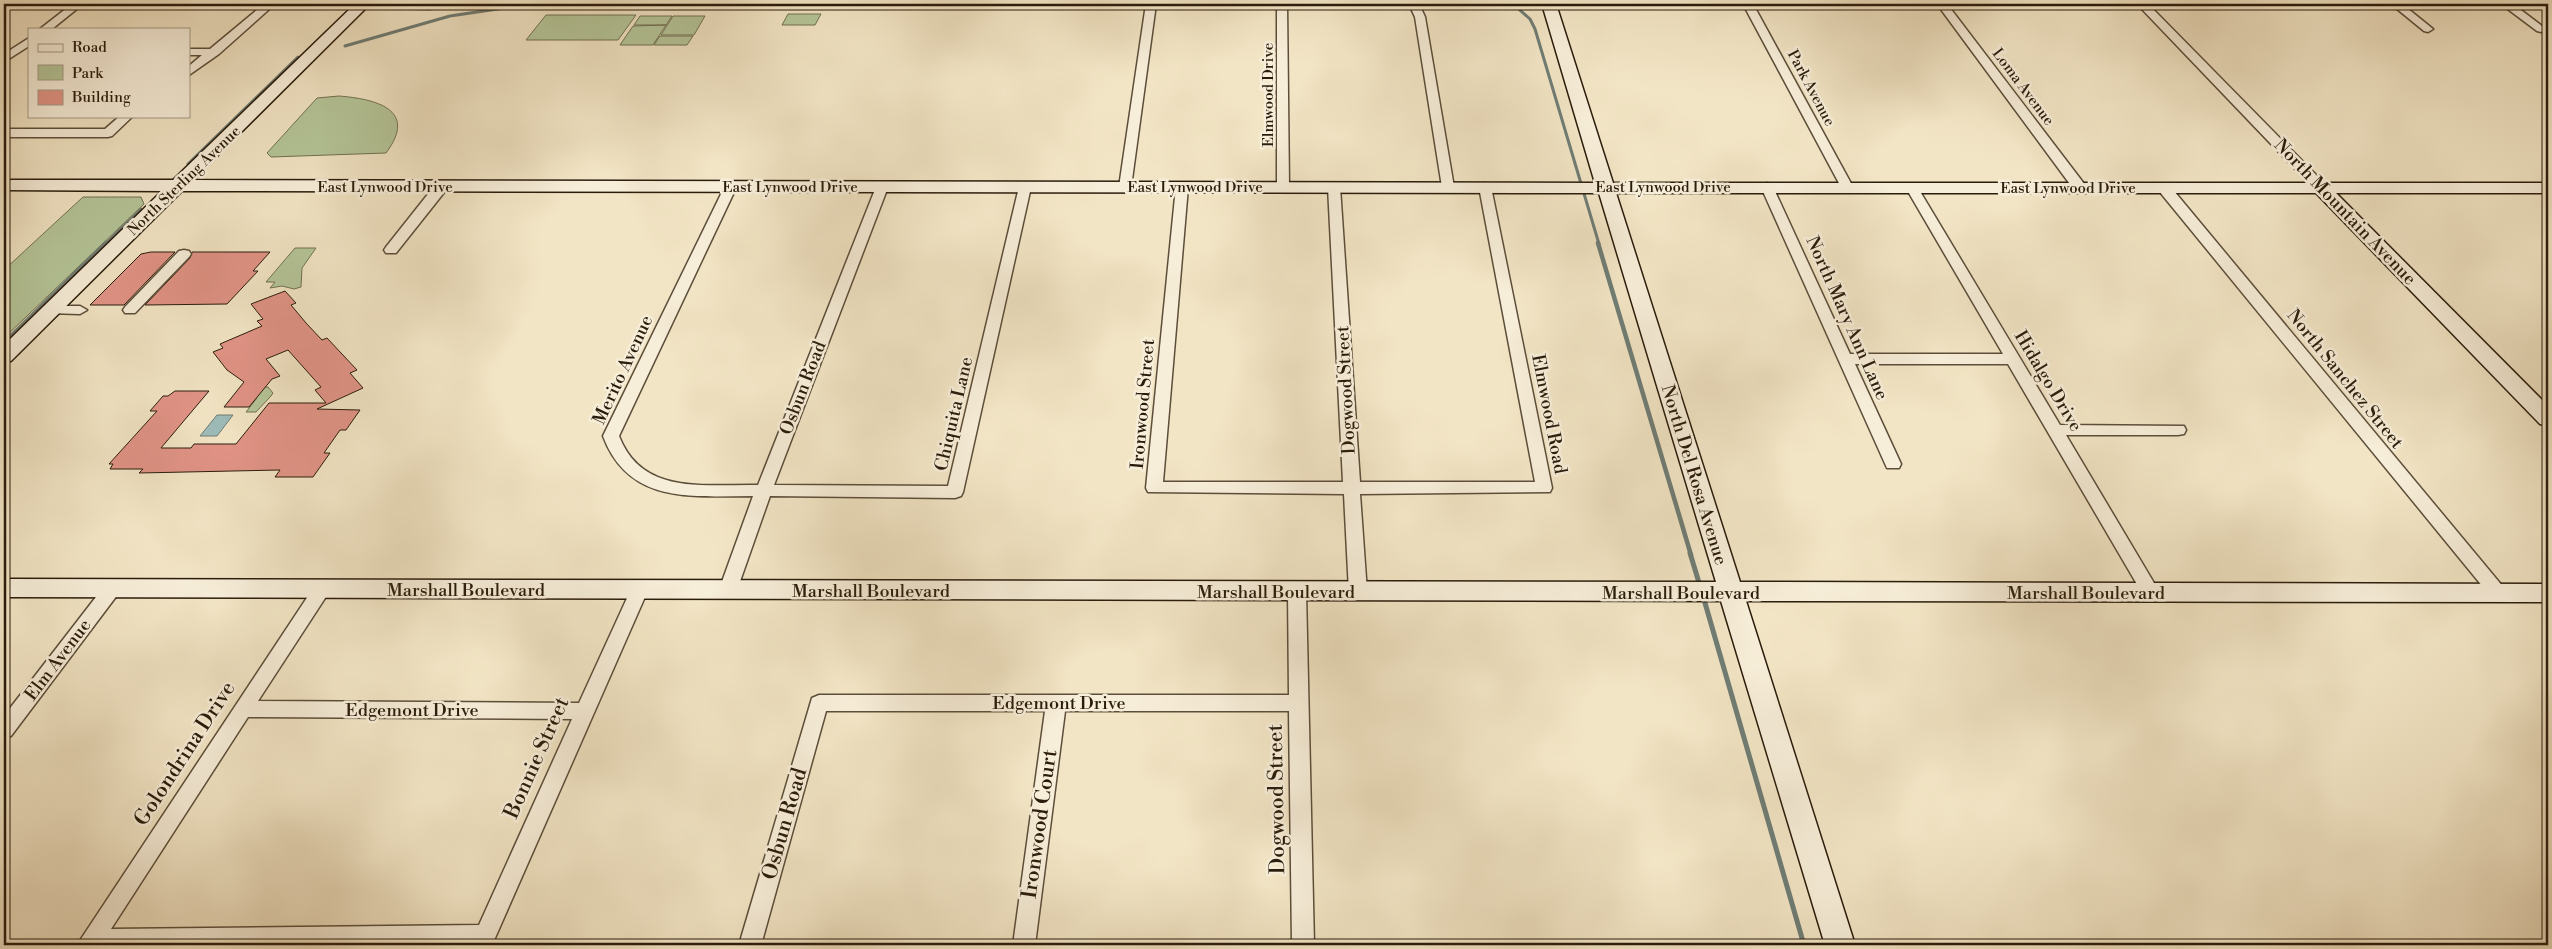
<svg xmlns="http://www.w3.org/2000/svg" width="2552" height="949" font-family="'Libre Bodoni',serif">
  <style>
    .green { fill: #b5c699; stroke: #707152 }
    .water { fill: #9dbdbb; stroke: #6f7d75 }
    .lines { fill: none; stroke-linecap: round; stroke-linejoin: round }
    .stream-far2 { stroke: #6f7d75; stroke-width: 3 }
    .stream-far1 { stroke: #6f7d75; stroke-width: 4.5 }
    .stream { stroke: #6f7d75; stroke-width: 5 }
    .building { fill: #e29487; stroke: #2a1c0c }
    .street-casing { stroke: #5c4e3a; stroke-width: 3 }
    .secondary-casing { stroke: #2a1c0c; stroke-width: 3 }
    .street { fill: #f7eed9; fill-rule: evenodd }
    .secondary { fill: #f7eed9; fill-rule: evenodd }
    .labels { text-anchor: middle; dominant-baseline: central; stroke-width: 5; stroke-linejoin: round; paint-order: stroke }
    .far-street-label { font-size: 15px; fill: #2a1c0c; stroke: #f7eed9 }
    .street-label { font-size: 18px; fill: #2a1c0c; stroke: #f7eed9 }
    .near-street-label { font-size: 21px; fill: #2a1c0c; stroke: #f7eed9 }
  </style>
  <rect width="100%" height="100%" fill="#f2e5c5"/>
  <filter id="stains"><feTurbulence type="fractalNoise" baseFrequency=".004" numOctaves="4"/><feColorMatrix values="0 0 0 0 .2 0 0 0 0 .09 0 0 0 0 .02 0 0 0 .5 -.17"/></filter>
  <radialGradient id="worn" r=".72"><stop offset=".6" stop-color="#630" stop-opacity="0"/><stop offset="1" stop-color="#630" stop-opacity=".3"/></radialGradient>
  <path class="green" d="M387 4H437L431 10 381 9Z
    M788 14H821L815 25H782Z
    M546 15H636L618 40H526Z
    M640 16H672L666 25H634Z
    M673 16H705L694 35H661Z
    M666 25 653 45H620L633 26Z
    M660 36H693L687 45H654Z
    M339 96C375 99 419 109 386 153L271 157 267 153 317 98Z
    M83 197H141L144 204 4 338V270Z
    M295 248H316L302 268 301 287 294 289 282 286 270 288 275 282H266Z
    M264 387H268L273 393 271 396 256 412H246L257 398 241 397Z"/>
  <path class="water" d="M217 415H233L217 436H200Z"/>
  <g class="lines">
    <path class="stream-far2" d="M1513 4 1530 19 1535 29 1599 244
      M345 46 450 16 531 4
      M188 164 298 57
      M105 244 141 209"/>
    <path class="stream-far1" d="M1598 243 1691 555
      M4 343 106 243"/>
    <path class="stream" d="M1690 553 1700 586
      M1703 596 1804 945"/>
  </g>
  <path class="building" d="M151 252H175L124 305H90L141 254Z
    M192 252H270L253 271H258L227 304 145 305 190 258Z
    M285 291 296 303 291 305 306 323 322 340 327 338 357 370 350 373 363 388 317 409 360 410 346 430H340L324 453H330L313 477H275L280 470 139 473 143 469H110L113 464H109L157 411H150L163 396H168L175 391H209L161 448H191L194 444H236L269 403H326L315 390 321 387 288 350 266 359 280 376 272 379 249 407H224L244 382 227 370 213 352 223 348 220 344 262 326 257 321 263 319 251 304Z"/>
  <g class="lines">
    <g class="street-casing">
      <path id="street" d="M72 4H83L52 29H40Z
        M264 4H275L219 54 189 75V66L202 55H189V49H210Z
        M1146 4H1156L1131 187 1125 191 1119 187Z
        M1277 4H1287L1289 187 1283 191 1277 187Z
        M1409 4H1419L1425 17 1454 187 1448 191 1442 187 1415 17Z
        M1743 4H1753L1853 187 1852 190 1847 191 1841 187Z
        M1937 4H1947L2085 185 2086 188 2085 191H2075Z
        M2137 4H2148L2326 185 2327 188 2326 191H2316Z
        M2391 4H2402L2433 29 2428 32 2424 31Z
        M2501 4H2513L2546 29 2541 32 2537 31Z
        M29 38V46L4 62V54Z
        M120 116H133L112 136 108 137H4V129H105Z
        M441 183 446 184 447 187 446 190 396 253H386L384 250 386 247 436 184Z
        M882 183 888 187 774 485 948 486 1019 187 1025 183 1031 187 963 492 961 496 955 498 770 496 737 590 734 595 728 597 722 595 719 590 753 496C692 496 629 505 603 436L724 188 725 185H735L736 188 619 436C642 496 705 484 758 485L876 187Z
        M1182 183 1188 187 1163 482H1343L1328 187 1334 183 1340 187 1360 482H1535L1479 187 1485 183 1491 187 1552 488 1550 492 1360 494 1367 592 1364 597 1358 599 1352 597 1349 592 1344 494 1148 492 1146 488 1176 187Z
        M1767 183 1773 187 1850 354H2003L1906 188 1912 184 1918 188 2060 425 2184 426 2186 430 2184 434 2178 435H2066L2157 588 2160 593 2157 598 2151 600 2145 598 2008 364H1855L1901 464 1899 468H1887L1761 187Z
        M2164 184 2169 185 2504 588 2507 593 2504 598 2498 600 2492 598 2159 191 2158 188Z
        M184 250 189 251 191 254 189 257 135 313H125L123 310 125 307 179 251Z
        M51 306H80L87 310 80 314 46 313 44 310Z
        M112 582 118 584 121 589 118 594 11 736 4 738V716L106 584Z
        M322 582 328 584 331 589 258 701 579 703 633 585 639 583 645 585 648 590 492 945H77L316 584ZM248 717 572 719 479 925 111 929Z
        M1297 585 1303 587 1306 592 1314 945H1292L1289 711H1065L1035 945H1013L1045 711H826L761 945H739L812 698 819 695H1289L1288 592 1291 587Z"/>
    </g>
    <g class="secondary-casing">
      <path id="secondary" d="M355 4H370L193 180 1595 183 1542 4H1556L1613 183H2548V193H2336L2548 406V426L2540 424 2316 193H1616L1740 582 2548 584V602L1746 601 1855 945H1825L1721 601 4 597V579L1716 582 1599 193 182 191 11 361 4 362V345L162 191 4 190V180H173Z"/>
    </g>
    <use href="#street" class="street"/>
    <use href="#secondary" class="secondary"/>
  </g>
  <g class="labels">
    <g class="far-street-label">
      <text transform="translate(2023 87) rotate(53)">Loma Avenue</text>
      <text transform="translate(1811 88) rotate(62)">Park Avenue</text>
      <text transform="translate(1268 95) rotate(-90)">Elmwood Drive</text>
      <text transform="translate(184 181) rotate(-44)">North Sterling Avenue</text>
      <text x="385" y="187">East Lynwood Drive</text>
      <text x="790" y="187">East Lynwood Drive</text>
      <text x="1195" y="187">East Lynwood Drive</text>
      <text x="1663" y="187">East Lynwood Drive</text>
      <text x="2068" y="188">East Lynwood Drive</text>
    </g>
    <g class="street-label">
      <text transform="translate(2345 212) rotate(46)">North Mountain Avenue</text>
      <text transform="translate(1847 318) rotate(66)">North Mary Ann Lane</text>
      <text transform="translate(623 370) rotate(-65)">Merito Avenue</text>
      <text transform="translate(2345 379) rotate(51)">North Sanchez Street</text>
      <text transform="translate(2048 381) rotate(59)">Hidalgo Drive</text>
      <text transform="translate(803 388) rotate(-69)">Osbun Road</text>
      <text transform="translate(1346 390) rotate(-93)">Dogwood Street</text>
      <text transform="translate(1143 404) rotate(-85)">Ironwood Street</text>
      <text transform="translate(954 414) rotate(-77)">Chiquita Lane</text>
      <text transform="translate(1549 414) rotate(79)">Elmwood Road</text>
      <text transform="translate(1694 475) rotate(73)">North Del Rosa Avenue</text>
      <text x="466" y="590">Marshall Boulevard</text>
      <text x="871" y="591">Marshall Boulevard</text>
      <text x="1276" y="592">Marshall Boulevard</text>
      <text x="1681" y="593">Marshall Boulevard</text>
      <text x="2086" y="593">Marshall Boulevard</text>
      <text transform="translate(58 660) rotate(-53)">Elm Avenue</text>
      <text x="1059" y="703">Edgemont Drive</text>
      <text x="412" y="710">Edgemont Drive</text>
    </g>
    <g class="near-street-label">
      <text transform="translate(185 754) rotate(-57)">Golondrina Drive</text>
      <text transform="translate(537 758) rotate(-66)">Bonnie Street</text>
      <text transform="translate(1277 799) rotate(-91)">Dogwood Street</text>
      <text transform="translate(785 824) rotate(-74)">Osbun Road</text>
      <text transform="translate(1040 824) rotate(-82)">Ironwood Court</text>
    </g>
  </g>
  <rect width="2552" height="949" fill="none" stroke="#f2e5c5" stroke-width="20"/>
  <rect x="5" y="5" width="2542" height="939" fill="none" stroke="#2a1c0c" stroke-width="2.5"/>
  <rect x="10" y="10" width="2532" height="929" fill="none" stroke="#2a1c0c"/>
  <rect x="28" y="28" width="162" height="90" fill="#f7eed9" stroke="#a59a87"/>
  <rect x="38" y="44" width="25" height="8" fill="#f7eed9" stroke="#a59a87"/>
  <text x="72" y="52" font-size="15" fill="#2a1c0c">Road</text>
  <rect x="38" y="65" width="25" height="15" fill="#b5c699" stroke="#a59a87"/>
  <text x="72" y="78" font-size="15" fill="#2a1c0c">Park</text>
  <rect x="38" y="90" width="25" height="15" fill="#e29487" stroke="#a59a87"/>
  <text x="72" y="102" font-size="15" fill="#2a1c0c">Building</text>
  <rect width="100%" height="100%" filter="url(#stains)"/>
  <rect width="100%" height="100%" fill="url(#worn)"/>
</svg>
